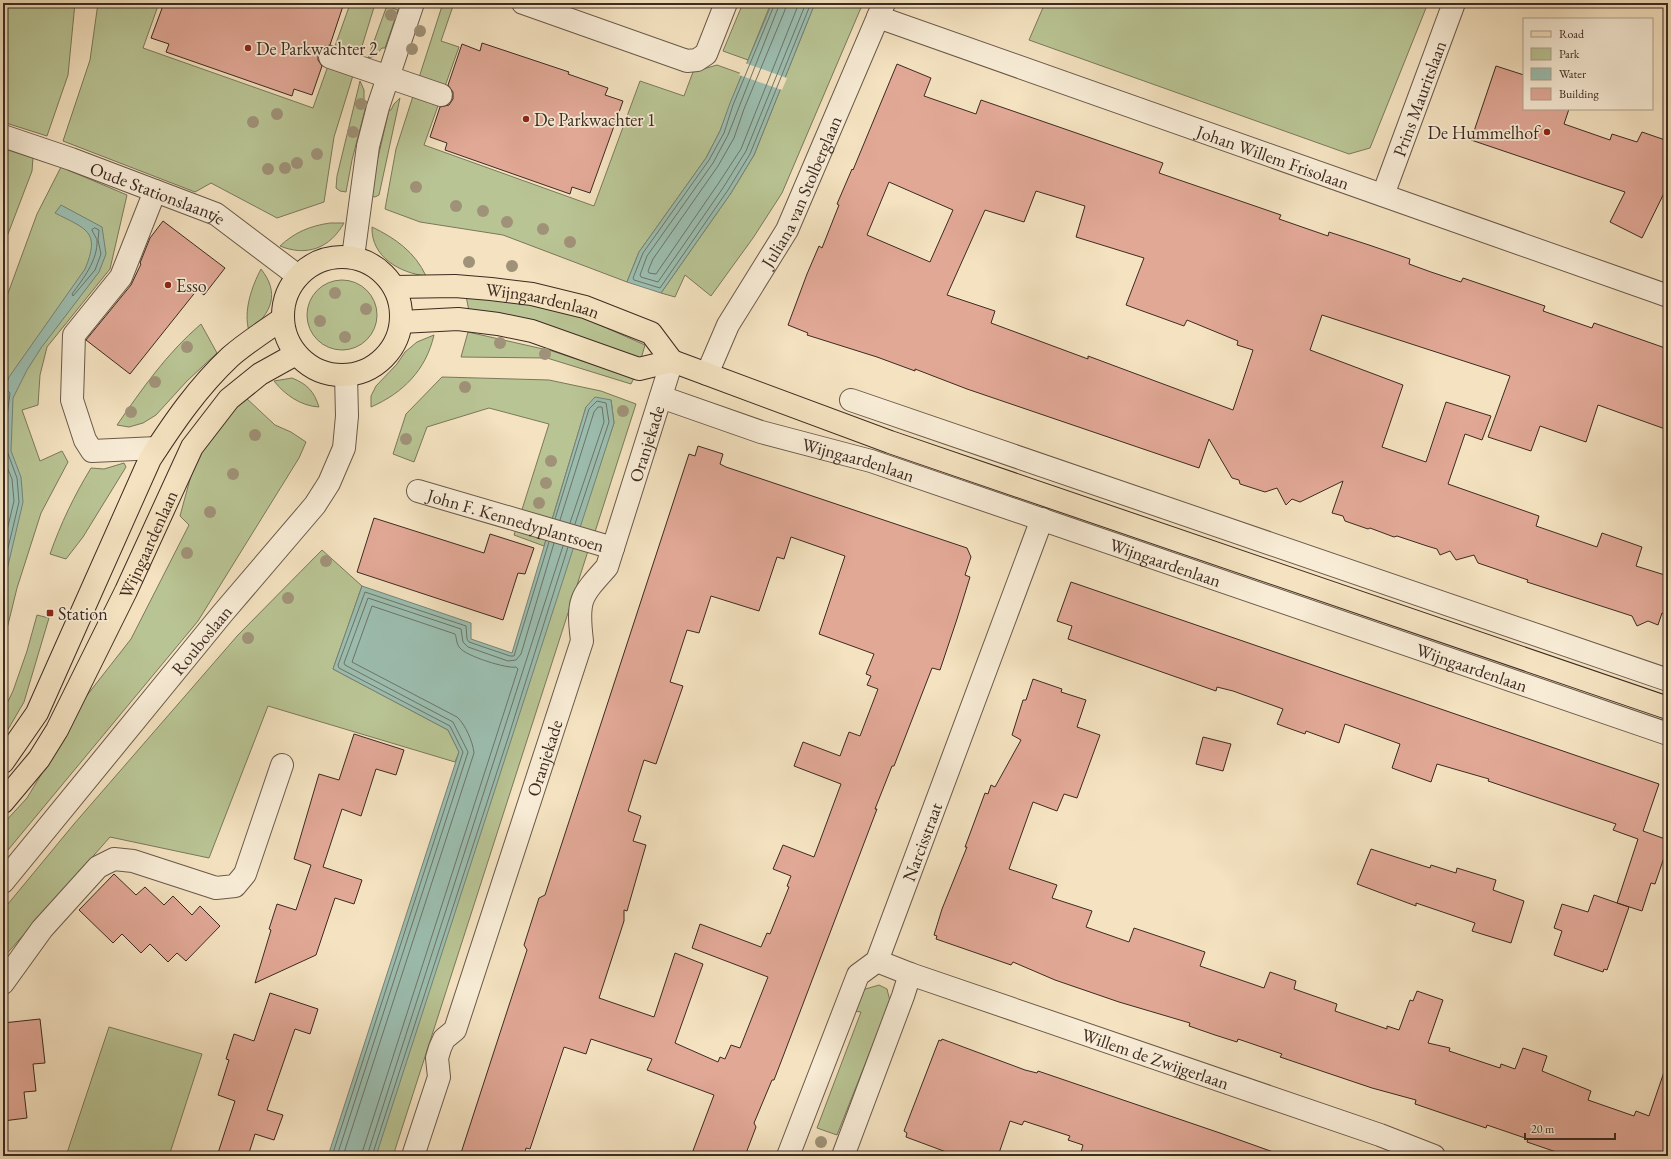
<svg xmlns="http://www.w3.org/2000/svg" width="1671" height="1159" font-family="'EB Garamond',serif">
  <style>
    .green { fill: #b9c494; stroke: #7b785b }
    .water { fill: #9cbeb0; stroke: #768377 }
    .pier { fill: #f4e2c0 }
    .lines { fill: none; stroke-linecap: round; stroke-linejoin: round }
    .shore { stroke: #6c7469; stroke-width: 1 }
    .building { fill: #e1a896; stroke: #3d2b22; fill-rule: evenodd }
    .minor-casing { stroke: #6b594a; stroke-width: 24 }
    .major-casing { stroke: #3d2b22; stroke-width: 24 }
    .minor { stroke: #f8ecd6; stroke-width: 22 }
    .major { stroke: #f4e2c0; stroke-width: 22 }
    .tree { fill: #a09278 }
    .poi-dot { fill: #8f2418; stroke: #f8ecd6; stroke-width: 1.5 }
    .labels { text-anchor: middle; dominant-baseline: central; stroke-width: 3.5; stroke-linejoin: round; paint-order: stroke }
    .poi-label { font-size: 18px; fill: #3d2b22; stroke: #f8ecd6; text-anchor: start }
    .street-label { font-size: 18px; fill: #3d2b22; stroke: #f8ecd6 }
  </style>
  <rect width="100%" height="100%" fill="#f4e2c0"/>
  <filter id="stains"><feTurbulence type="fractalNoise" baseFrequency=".005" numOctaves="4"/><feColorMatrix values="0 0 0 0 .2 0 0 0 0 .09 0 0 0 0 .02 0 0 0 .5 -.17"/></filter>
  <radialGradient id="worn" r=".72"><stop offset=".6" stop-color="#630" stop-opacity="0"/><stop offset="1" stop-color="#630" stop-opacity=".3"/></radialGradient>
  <path class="green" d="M3 3H75L68 75 47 136 3 122Z
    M98 3H159L143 48 313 108 350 4 360 7 362 3 375 4 334 137 324 202 277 218 211 183 195 192 63 141 90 60Z
    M443 3H454L441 41 459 47 424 145 594 206 640 81 684 96 693 72 717 65 742 74 720 131 706 158 639 252 627 282 503 235 420 222 385 209 396 149Z
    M743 3H771L748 60 723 51Z
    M815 3H863L782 193 753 238 711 296 685 275 675 297 661 293 731 193 754 155Z
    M1045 3H1428L1370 148 1349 154 1029 40Z
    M390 7 398 10 385 48H382L375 56 368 58 386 8Z
    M360 81 364 90V100L367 102 352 160 346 192 340 191 336 188 337 176Z
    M400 98 379 195 375 197 371 196 376 166 389 110H391L394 104Z
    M3 147 33 157 32 171 3 247Z
    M61 167 127 195 110 269 47 347 40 375 38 405 22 410 40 461 62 451 68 462 41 513 17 588 3 645V307L37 214Z
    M330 223H344C330 248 307 257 280 246 295 232 310 226 330 223Z
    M372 227C395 238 415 252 426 276 400 273 371 257 372 227Z
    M261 269C280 293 272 313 249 331 243 311 252 286 261 269Z
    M307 315a35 35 0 1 1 70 0a35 35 0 1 1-70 0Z
    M466 296 534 304 584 318 645 345 641 359 469 311Z
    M201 324 217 353 187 381 156 415 143 423 129 427 117 425C142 389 167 353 201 324Z
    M468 332 552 351 634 378 631 384 547 358 461 357Z
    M434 335C426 370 403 393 371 407V396L376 386 397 364 405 352 417 342Z
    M442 377 549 380 601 391 636 404 594 535 577 531 614 423 611 400 586 407 544 546 514 535 549 424 489 408 427 427 414 462 393 454 406 414Z
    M292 378C307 384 314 391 319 407 301 406 285 395 274 381Z
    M245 397 275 425 291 432 306 442 299 458 198 621 3 856V824L27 798 56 750 70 717 131 639 189 525 180 516 199 446Z
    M124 463 126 467 83 537 66 559 50 554C61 523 74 496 91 468L104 469Z
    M572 548 588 551 393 1156H375Z
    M322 550 362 586 333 669 448 730 459 752 455 762 268 706 209 858 110 837 3 958V910L74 824 238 635Z
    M37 615 49 618 24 702 3 738V712L13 691 27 651Z
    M879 985 887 989 890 1001 837 1135 817 1128 861 1012 853 1011 862 990Z
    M109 1027 202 1054 169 1156H66Z"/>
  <path class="water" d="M772 3H815L754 155 731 193 661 293 627 282 639 252 706 158 720 131 730 103Z
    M61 205 102 227 106 254 99 272 41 348 27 370 13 398 11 451 21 477 23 502 3 587V393L9 377 85 269C101 231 86 229 55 213Z
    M595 397 611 400 614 423 376 1156H328L459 752 448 730 333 669 362 586 471 623V639L512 653 586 407Z"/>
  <path class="pier" d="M745 63 787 78 782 90 739 75Z"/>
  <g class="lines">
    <path class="shore" d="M775 3 733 105 724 133 709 160 643 253 633 278 634 280 660 288 728 190 750 154 811 3
      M780 3 728 135 713 163 647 256 640 275 641 277 658 282 723 188 746 151 806 3
      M786 3 785 10 744 109 734 138 718 166 653 259 648 271 649 273 656 274 718 184 741 149 799 3
      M95 228 99 230 98 240 101 254 95 270 73 296 72 294C83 279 98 260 97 240 97 239 93 233 92 230Z
      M3 393 8 391 10 393 6 425 7 451 17 478 19 502 3 569
      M3 457 12 479 14 501 3 547
      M3 472C10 488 7 504 3 520
      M555 519 589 409 597 401 606 403 609 422 575 524
      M560 520 594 412 598 407H602L604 422 570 523
      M332 1156 463 752 450 726 339 668 338 665 365 592 466 626 467 639 469 642 510 656H514L549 542
      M337 1156 468 752 453 722 345 665 344 663 368 598 461 629 463 642 468 647 508 661 516 660 521 654 554 543
      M343 1156 474 753C473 742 465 724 457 717L352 662 372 606 455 634C457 638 456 644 460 648 466 656 507 669 516 667L518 669 361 1156
      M367 1156 563 546
      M372 1156 508 738 568 547"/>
  </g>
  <path class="building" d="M164 3H344L330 45 322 47 318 53V60L322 66 312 95 294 89 292 96 166 52 169 44 151 38Z
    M482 43 569 72 568 74 608 88 605 95 623 101 590 193 572 187 570 194 445 150 447 143 430 137 440 107 449 105 453 99V92L448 85 462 44 480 51Z
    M897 64 931 78 924 96 976 114 981 100 1163 163 1159 173 1281 215 1279 219 1328 236 1329 232 1369 245 1410 259 1409 264 1431 272 1461 282 1463 278 1545 306 1543 311 1592 328 1594 323 1668 349V430L1598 405 1586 442 1540 426 1531 451 1488 437 1510 376 1322 315 1310 350 1403 385 1382 447 1426 462 1446 402 1491 416 1482 440 1465 434 1448 484 1539 516 1536 526 1597 547 1602 533 1642 547 1636 566 1668 576V616L1662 613 1658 625 1648 621 1637 626 1632 616 1527 582 1528 580 1478 563 1474 555 1456 560 1450 551 1440 555 1437 549 1427 546 1397 536 1394 537 1370 528 1368 529 1345 521 1343 516 1332 513 1343 481 1300 502 1292 499 1286 505 1277 488 1265 492 1240 484 1239 480 1232 478 1209 439 1199 468 967 389 915 369V371L877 357 807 335 808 333 788 325 807 274 819 246 822 248 839 205 837 204 852 169 853 170ZM889 182 953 210 930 262 867 235ZM1036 191 1085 206 1076 237 1144 258 1126 305 1184 326 1187 320 1238 341 1237 345 1253 350 1233 410 1088 356V359L991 323 995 311 947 295 985 210 1024 222Z
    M1496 66 1524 75V109H1569L1564 124 1610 140 1612 134 1637 142 1642 132 1668 141V185L1642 238 1610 222 1625 192 1471 140Z
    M163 221 225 268 204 295 197 290 130 374 86 340 131 285 141 264 140 263 150 238Z
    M698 446 723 454 720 464 726 467 967 548 971 557 965 575 970 577 957 619 940 670 932 668 894 766H892L875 809H877L784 1054 774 1080H772L754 1123 756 1127 745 1156H691L714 1095 647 1070 652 1059 591 1039 586 1054 564 1047 530 1149 526 1148 524 1156H460L527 950 524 945 539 898 545 895 689 454 695 456ZM791 537 845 556 819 634 874 654 866 674 871 676 867 685 878 689 860 736 849 732 840 756 803 742 794 766 841 784 814 857 783 845 773 869 791 876 787 886 789 887 770 934 767 933 761 947 700 924 692 948 768 977 740 1048 731 1045 725 1059 720 1057 718 1062 675 1043 703 964 675 953 654 1017 599 998 624 921V910L627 911 646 845 633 841 641 816 628 811 644 760 656 764 683 686 670 682 687 630 699 633 711 596 759 611 777 557 784 559Z
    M374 518 484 553 490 534 534 548 525 574 518 573 503 620 357 572Z
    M1071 582 1659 784 1643 831 1668 840V846L1655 884 1651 883 1642 911 1617 903 1638 839 1613 830 1616 824 1488 781 1489 779 1437 764 1431 782 1392 768 1400 744 1345 724 1339 743 1306 731 1305 734 1277 724 1283 709 1233 691 1217 687 1216 691 1068 639 1072 626 1057 621Z
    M1033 679 1062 689 1061 692 1086 700 1077 727 1100 735 1077 798 1064 794 1057 811 1033 802 1009 869 1057 885 1052 898 1092 911 1086 927 1129 942 1134 928 1205 952 1200 966 1264 988 1270 972 1296 981 1294 989 1337 1004 1335 1011 1387 1029V1026L1399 1030 1410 1000 1413 1001 1417 991 1443 1000 1428 1043 1450 1048 1449 1051 1500 1068 1501 1064 1515 1069 1523 1048 1547 1056 1542 1071 1591 1091 1588 1100 1634 1116 1636 1111 1649 1116 1664 1072 1668 1073V1156H1568L1527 1142 1528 1139 1487 1125 1486 1128 1415 1104 1416 1100 1372 1088 1280 1057 1282 1054 1238 1039 1237 1042 1215 1035 1189 1026 1190 1023 1119 1002 1055 980 1013 962 1011 965 936 939 937 936 934 935 942 909 967 847H965L985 793 988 794 991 785 995 787 1021 740 1012 735 1023 700H1026Z
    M354 734 404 750 396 775 376 769 361 816 342 809 323 867 362 880 354 904 335 898 316 955 255 983 271 930 269 929 277 904 296 910 311 865 294 859 319 774 339 780Z
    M1203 737 1231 744 1223 771 1196 764Z
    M1371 849 1430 868 1431 865 1456 873 1457 868 1496 880 1493 890 1524 901 1511 943 1472 931 1475 923 1416 903V906L1357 884Z
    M114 874 136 895 145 887 164 905 173 896 192 915 200 906 220 926 186 961 177 953 168 962 150 944 141 953 122 934 113 943 79 910Z
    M1594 895 1629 907 1607 970 1604 969 1603 972 1554 955 1562 931 1554 928 1562 904 1588 912Z
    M270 993 318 1009 310 1034 295 1029 267 1110 283 1115 274 1140 255 1134 248 1156H217L235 1101 218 1095 229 1060 226 1059 234 1034 254 1041Z
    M40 1019 45 1063 33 1064 36 1091 24 1092 27 1118 3 1121V1023Z
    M942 1039 1025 1070 1037 1073 1038 1071 1220 1133 1276 1153V1156H1080L1083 1145 1068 1140 1070 1136 1024 1121 1022 1125 1010 1121 998 1156H957L906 1137 907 1133 904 1131 939 1040 941 1041Z"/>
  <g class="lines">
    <g class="minor-casing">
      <g id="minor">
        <path d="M523 3 687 61 697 60 706 54 726 3"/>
        <path id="s1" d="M878 17 1668 296"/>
        <path d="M330 57 441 95"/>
        <path id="s2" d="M3 136 71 159 216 214 298 276"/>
        <path d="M155 191 121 277 74 335 72 400 85 440 92 451 157 448"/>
        <path id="s3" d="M1383 195 1454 3"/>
        <path d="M353 257 368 146 378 107 413 3"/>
        <path id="s4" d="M707 374 728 325 787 230 884 3"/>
        <path id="s5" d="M661 397 761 432 871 461 1668 734"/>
        <path d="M851 400 1668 680"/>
        <path id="s6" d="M418 491 613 548"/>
        <path id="s7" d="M3 882 222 614 315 505 329 483 344 448 347 416 346 375"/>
        <path id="s8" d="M877 961 910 974 1380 1135 1434 1156"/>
        <path d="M3 983 42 929 98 867 114 859 133 861 216 888 235 886 245 874 282 765"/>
        <path id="s9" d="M413 1156 439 1077 437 1058 440 1048 444 1039 455 1030 582 641C577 600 580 597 607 567L672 361"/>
        <path id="s10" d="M788 1156 858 975 877 961 1042 519"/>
        <path d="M843 1156 903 996 910 974"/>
      </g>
    </g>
    <g class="major-casing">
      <g id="major">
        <circle cx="342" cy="316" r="59"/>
        <path id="s11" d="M394 287 455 286 491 289 532 294 585 307 651 333 672 361"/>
        <path d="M401 322 458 319 498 324 532 331 639 369 672 361 890 442 1668 708"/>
        <path d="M3 762 37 713 150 459C174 422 198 387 230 357 246 343 265 331 282 319"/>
        <path id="s12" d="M3 802 39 759 57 730 126 591 192 447 229 399 260 374 296 354"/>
      </g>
    </g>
    <use href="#minor" class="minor"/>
    <use href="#major" class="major"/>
  </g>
  <g class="tree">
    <circle cx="391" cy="15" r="6"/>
    <circle cx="420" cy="31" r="6"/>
    <circle cx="412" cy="49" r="6"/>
    <circle cx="361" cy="104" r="6"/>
    <circle cx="277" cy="114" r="6"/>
    <circle cx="253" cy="122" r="6"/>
    <circle cx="353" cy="132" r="6"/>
    <circle cx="317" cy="154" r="6"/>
    <circle cx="297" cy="163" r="6"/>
    <circle cx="285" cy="168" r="6"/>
    <circle cx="268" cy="169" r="6"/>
    <circle cx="416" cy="187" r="6"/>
    <circle cx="456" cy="206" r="6"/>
    <circle cx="483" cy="211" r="6"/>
    <circle cx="507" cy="222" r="6"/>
    <circle cx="543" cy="229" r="6"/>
    <circle cx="570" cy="242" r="6"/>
    <circle cx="469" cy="262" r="6"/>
    <circle cx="512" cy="266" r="6"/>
    <circle cx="335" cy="293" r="6"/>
    <circle cx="366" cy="309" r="6"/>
    <circle cx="320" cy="321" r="6"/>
    <circle cx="345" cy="337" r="6"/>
    <circle cx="500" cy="343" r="6"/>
    <circle cx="187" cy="347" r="6"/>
    <circle cx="545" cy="354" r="6"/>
    <circle cx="155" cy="382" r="6"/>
    <circle cx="465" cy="387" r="6"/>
    <circle cx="623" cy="411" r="6"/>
    <circle cx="131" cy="412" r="6"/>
    <circle cx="255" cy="435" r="6"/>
    <circle cx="406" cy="439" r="6"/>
    <circle cx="551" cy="461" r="6"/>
    <circle cx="233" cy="474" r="6"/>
    <circle cx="546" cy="483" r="6"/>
    <circle cx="539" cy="503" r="6"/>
    <circle cx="210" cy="512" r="6"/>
    <circle cx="187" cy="553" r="6"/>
    <circle cx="326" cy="561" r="6"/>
    <circle cx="288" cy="598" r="6"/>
    <circle cx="248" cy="638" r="6"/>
    <circle cx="821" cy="1142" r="6"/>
  </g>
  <g class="poi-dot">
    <circle cx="248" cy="48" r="4"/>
    <circle cx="526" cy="119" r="4"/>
    <circle cx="1547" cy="132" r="4"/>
    <circle cx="168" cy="285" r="4"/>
    <rect x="46" y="609" width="8" height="8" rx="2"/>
  </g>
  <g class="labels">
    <g class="poi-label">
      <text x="256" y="48">De Parkwachter 2</text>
      <text x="534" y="119">De Parkwachter 1</text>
      <text x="1539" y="132" text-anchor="end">De Hummelhof</text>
      <text x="176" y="285">Esso</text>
      <text x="58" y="613">Station</text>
    </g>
    <g class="street-label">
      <text stroke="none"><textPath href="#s3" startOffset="103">Prins Mauritslaan</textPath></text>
      <text stroke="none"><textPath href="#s1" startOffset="419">Johan Willem Frisolaan</textPath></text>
      <text stroke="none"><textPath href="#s4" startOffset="206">Juliana van Stolberglaan</textPath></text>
      <text stroke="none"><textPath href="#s2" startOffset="165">Oude Stationslaantje</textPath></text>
      <text stroke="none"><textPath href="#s11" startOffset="150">Wijngaardenlaan</textPath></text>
      <text stroke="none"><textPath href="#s9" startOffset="758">Oranjekade</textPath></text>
      <text stroke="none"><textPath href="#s5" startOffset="207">Wijngaardenlaan</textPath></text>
      <text stroke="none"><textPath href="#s6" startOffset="102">John F. Kennedyplantsoen</textPath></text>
      <text stroke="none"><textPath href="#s12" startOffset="297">Wijngaardenlaan</textPath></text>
      <text stroke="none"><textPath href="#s5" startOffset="531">Wijngaardenlaan</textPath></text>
      <text stroke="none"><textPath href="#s7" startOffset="313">Rouboslaan</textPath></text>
      <text stroke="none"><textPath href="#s5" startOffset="855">Wijngaardenlaan</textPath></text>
      <text stroke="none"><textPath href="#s9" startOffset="423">Oranjekade</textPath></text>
      <text stroke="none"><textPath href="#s10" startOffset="345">Narcisstraat</textPath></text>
      <text stroke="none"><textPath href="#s8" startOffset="295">Willem de Zwijgerlaan</textPath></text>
    </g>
  </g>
  <rect width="1671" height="1159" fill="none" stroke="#f4e2c0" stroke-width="16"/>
  <rect x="4" y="4" width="1663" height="1151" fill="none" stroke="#3d2b22" stroke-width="2"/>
  <rect x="8" y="8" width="1655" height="1143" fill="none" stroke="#3d2b22"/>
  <rect x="1523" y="18" width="130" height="92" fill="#f8ecd6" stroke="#ad9f8e"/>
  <rect x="1531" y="31" width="20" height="6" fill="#f4e2c0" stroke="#ad9f8e"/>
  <text x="1559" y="38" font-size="12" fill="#3d2b22">Road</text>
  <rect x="1531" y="48" width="20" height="12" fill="#b9c494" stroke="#ad9f8e"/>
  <text x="1559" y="58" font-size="12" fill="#3d2b22">Park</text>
  <rect x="1531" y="68" width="20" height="12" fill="#9cbeb0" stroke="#ad9f8e"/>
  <text x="1559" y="78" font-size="12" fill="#3d2b22">Water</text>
  <rect x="1531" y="88" width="20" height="12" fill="#e1a896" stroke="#ad9f8e"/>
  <text x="1559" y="98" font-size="12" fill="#3d2b22">Building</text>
  <path d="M1525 1133v6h90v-6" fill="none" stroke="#3d2b22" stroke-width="2"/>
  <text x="1531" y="1133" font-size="12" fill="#3d2b22" stroke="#f8ecd6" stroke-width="3" paint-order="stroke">20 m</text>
  <rect width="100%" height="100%" filter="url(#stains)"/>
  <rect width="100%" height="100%" fill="url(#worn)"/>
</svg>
